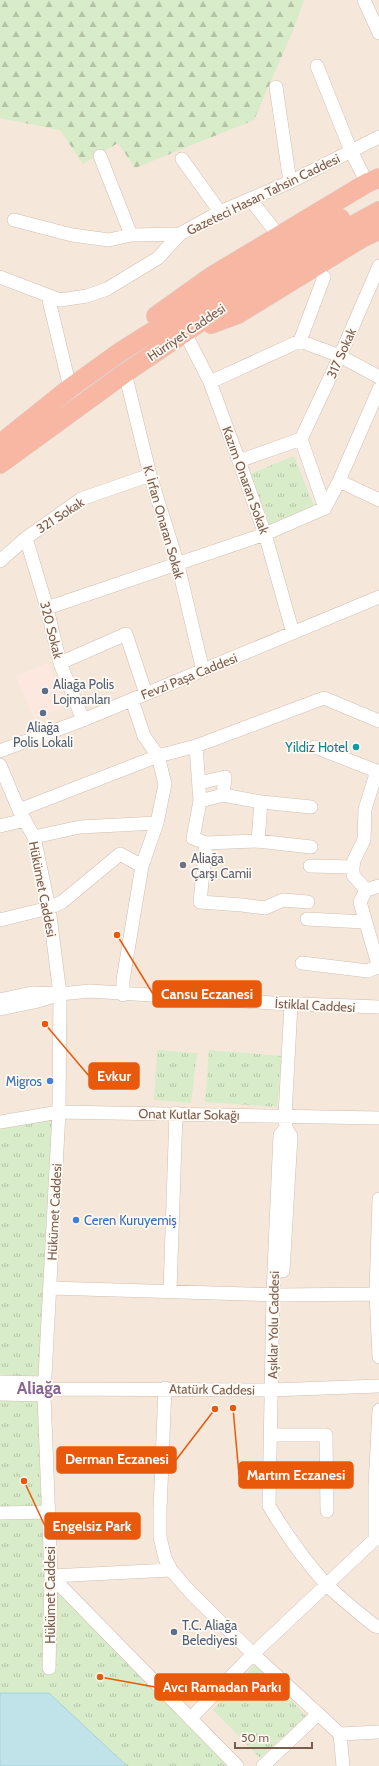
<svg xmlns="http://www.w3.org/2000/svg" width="379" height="1766" font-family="Cabin,sans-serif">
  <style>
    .residential { fill: #f5e8da }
    .commercial { fill: #fde8e0 }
    .grass { fill: url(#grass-tufts) }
    .forest { fill: url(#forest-firs) }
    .water { fill: #bfe3e8; stroke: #a5d3da }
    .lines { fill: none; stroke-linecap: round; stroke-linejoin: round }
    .minor-casing { stroke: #d1beb0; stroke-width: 14 }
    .highway-casing { stroke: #dad1cd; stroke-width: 20 }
    .minor { stroke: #fff; stroke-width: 13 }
    .highway { stroke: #f7b7a3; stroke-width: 19 }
    .service-dot { fill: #5c6f8a; stroke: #fffaf3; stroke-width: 1.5 }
    .culture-dot { fill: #0f9aa8; stroke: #fffaf3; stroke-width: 1.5 }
    .worship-dot { fill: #6b7280; stroke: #fffaf3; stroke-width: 1.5 }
    .shop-dot { fill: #3f7fe0; stroke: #fffaf3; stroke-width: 1.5 }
    .labels { text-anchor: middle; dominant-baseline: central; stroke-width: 3.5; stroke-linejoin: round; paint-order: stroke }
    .street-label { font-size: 13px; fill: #7a5c4d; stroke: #fffaf3 }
    .service-label { font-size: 13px; fill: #4e5e75; stroke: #fffaf3; text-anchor: start }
    .culture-label { font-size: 13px; fill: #0d838f; stroke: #fffaf3; text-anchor: end }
    .worship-label { font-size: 13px; fill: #5b616d; stroke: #fffaf3; text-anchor: start }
    .shop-label { font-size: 13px; fill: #366cbe; stroke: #fffaf3; text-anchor: end }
    .district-label { font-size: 17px; font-weight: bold; fill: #846695; stroke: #fffaf3 }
    .leader { fill: none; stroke: #e8590c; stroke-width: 1.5 }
    .callout-dot { fill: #e8590c; stroke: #fffaf3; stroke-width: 1.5 }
    .callout { fill: #e8590c; stroke: #e8590c; stroke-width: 1.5 }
    .callout-label { font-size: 14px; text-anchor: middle; font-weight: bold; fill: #fff }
  </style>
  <defs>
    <pattern id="grass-tufts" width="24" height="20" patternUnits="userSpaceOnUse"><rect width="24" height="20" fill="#d8ecc9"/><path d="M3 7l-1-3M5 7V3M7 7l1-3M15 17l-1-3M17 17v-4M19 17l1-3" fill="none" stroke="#b4c2a5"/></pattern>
    <pattern id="forest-firs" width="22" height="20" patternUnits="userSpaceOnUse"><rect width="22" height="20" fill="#d8ecc9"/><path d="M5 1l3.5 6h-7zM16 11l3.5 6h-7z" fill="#b4c2a5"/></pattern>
  </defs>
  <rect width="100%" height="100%" fill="#fdf6ec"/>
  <path class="residential" d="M0 0H379V1766H127L49 1693H0Z"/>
  <path class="commercial" d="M48 663 66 706 34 719 16 676Z"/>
  <path class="grass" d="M294 456 314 506 270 525 250 474Z
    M157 1050 197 1053 191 1103 154 1100Z
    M209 1050 282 1056 277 1107 205 1102Z
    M59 1112 44 1383 0 1382V1122Z
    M0 1394 44 1395 51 1576 237 1766H127L49 1693H0Z
    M256 1663 306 1716 260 1758 213 1710Z"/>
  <path class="forest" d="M0 0H304L295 26 254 120 135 168 118 143 83 164 60 130 0 118Z"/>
  <path class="water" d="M0 1693H49L127 1766H0Z"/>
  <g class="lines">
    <g class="minor-casing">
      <path id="minor" d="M364 0 379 33
        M317 66 351 151 367 183
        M276 87 290 182
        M100 156 131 235
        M182 159 220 212
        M250 199 279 236
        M14 220 72 235 109 240 131 235 180 234
        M0 277 60 300 87 296 107 289 158 258 180 234 220 212 290 182 379 137
        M48 296 70 388
        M185 333 210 382 239 461 265 534 293 633
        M300 341 324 277
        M125 373 150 475 178 565 203 671
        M210 382 300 341 340 356 379 377
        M301 439 340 356 379 266
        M301 439 325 508
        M239 461 301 439
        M339 481 379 500
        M325 508 339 481 379 389
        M26 538 47 608 60 663 83 720
        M0 561 26 538 81 499 150 475
        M47 608 265 534 325 508
        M60 663 126 634 146 694
        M196 746 200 801 193 838 206 843 258 841
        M315 747 379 772
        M0 751 83 720 379 597
        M0 765 19 810 34 837 49 908 60 994 59 1112 44 1395 51 1576 49 1668
        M199 783 225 777 223 795 200 801
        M223 795 261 802 311 807
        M261 802 258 841 311 847
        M19 810 158 756 196 746 324 698 379 721
        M0 826 25 820
        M34 837 80 827 157 823
        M206 843 200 902 242 905 265 908 283 900 308 902
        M310 866 353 867
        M366 890 353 875V867L354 860 364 840 365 809 377 771
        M366 890 360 902 379 968
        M366 890 379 886
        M307 919 364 922
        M0 920 49 908 62 902 120 854 142 866
        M302 963 368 971 379 966
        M123 995V980L142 866 157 823 165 784 158 756 144 736 132 700
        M0 1000 32 993 60 994 90 991 273 1003 379 1007
        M0 1009 34 1002 51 997
        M0 1122 59 1112 379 1118
        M286 1128 280 1135 273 1294 269 1506C286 1534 304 1560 326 1584 341 1599 359 1613 375 1626L379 1627
        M379 1199 376 1294 379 1357
        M283 1271 291 1136 286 1128 285 1116 291 1004
        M50 1288 281 1295 379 1294
        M170 1291 176 1113
        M0 1382 44 1383
        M165 1388 160 1510V1537L165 1558 171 1570 191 1593 253 1654 340 1734 379 1732
        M44 1389 271 1390 379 1386
        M0 1394 44 1395
        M379 1410 375 1486V1539H379
        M277 1435H326L327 1511
        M0 1513 49 1512
        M51 1576 237 1766
        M51 1576 171 1570
        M191 1718 253 1654 375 1539
        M340 1734 343 1766
        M263 1766 318 1714"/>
    </g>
    <g class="highway-casing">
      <path id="highway" d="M156 316 212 276 367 183 379 178
        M211 324 238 314 362 238 379 230
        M0 444 70 388 120 352 287 247 340 218
        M0 464 125 373 261 281 328 239 379 211"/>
    </g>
    <use href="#minor" class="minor"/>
    <use href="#highway" class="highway"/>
  </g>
  <g class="service-dot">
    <circle cx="45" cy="691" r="4"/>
    <circle cx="43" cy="713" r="4"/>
    <circle cx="174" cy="1632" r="4"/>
  </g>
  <circle class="culture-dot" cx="356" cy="747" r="4"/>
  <circle class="worship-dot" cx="183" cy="865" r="4"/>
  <g class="shop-dot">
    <circle cx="50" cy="1081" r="4"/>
    <circle cx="76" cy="1220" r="4"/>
  </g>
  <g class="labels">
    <g class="street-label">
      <text transform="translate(263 194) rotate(-26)">Gazeteci Hasan Tahsin Caddesi</text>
      <text transform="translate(186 332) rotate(-34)">Hürriyet Caddesi</text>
      <text transform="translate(341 353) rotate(-66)">317 Sokak</text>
      <text transform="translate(246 480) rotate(70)">Kazım Onaran Sokak</text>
      <text transform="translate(60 515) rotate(-33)">321 Sokak</text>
      <text transform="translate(164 522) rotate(74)">K. İrfan Onaran Sokak</text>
      <text transform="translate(52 630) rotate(76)">320 Sokak</text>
      <text transform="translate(189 676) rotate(-22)">Fevzi Paşa Caddesi</text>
      <text transform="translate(43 889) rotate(79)">Hükümet Caddesi</text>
      <text transform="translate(315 1005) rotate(3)">İstiklal Caddesi</text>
      <text transform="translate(189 1114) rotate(1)">Onat Kutlar Sokağı</text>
      <text transform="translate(54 1212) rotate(-87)">Hükümet Caddesi</text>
      <text transform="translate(273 1325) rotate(-89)">Aşıklar Yolu Caddesi</text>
      <text transform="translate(212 1389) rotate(1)">Atatürk Caddesi</text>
      <text transform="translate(50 1595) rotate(-90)">Hükümet Caddesi</text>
    </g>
    <g class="service-label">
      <text x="53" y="684">Aliağa Polis<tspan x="53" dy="15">Lojmanları</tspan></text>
      <text x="43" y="727" text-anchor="middle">Aliağa<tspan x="43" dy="15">Polis Lokali</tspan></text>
      <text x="182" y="1625">T.C. Aliağa<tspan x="182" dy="15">Belediyesi</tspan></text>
    </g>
    <g class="culture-label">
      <text x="348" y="747">Yildiz Hotel</text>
    </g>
    <g class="worship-label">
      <text x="191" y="858">Aliağa<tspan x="191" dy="15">Çarşı Camii</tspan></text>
    </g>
    <g class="shop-label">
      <text x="42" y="1081">Migros</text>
      <text x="84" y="1220" text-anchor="start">Ceren Kuruyemiş</text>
    </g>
    <g class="district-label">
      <text x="39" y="1388">Aliağa</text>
    </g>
  </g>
  <path class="leader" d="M117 935L153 994M45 1024L89 1076M215 1409L176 1460M233 1408L239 1475M24 1481L45 1526M100 1677L155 1687"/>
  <g class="callout-dot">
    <circle cx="117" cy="935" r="4"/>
    <circle cx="45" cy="1024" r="4"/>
    <circle cx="215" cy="1409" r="4"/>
    <circle cx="233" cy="1408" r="4"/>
    <circle cx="24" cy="1481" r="4"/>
    <circle cx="100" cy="1677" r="4"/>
  </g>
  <g class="callout">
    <rect x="153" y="981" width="108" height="26" rx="4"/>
    <rect x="89" y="1063" width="50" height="26" rx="4"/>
    <rect x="57" y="1447" width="119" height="26" rx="4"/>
    <rect x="239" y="1462" width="114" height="26" rx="4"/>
    <rect x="45" y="1513" width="95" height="26" rx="4"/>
    <rect x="155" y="1674" width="134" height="26" rx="4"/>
  </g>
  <g class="callout-label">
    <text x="207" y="999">Cansu Eczanesi</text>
    <text x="114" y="1081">Evkur</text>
    <text x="117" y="1464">Derman Eczanesi</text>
    <text x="296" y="1480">Martım Eczanesi</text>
    <text x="92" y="1531">Engelsiz Park</text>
    <text x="222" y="1692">Avcı Ramadan Parkı</text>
  </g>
  <path d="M235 1742v6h77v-6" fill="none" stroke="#7a5c4d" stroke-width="2"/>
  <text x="241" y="1742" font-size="12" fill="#7a5c4d" stroke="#fffaf3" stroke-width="3" paint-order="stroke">50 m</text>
</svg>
